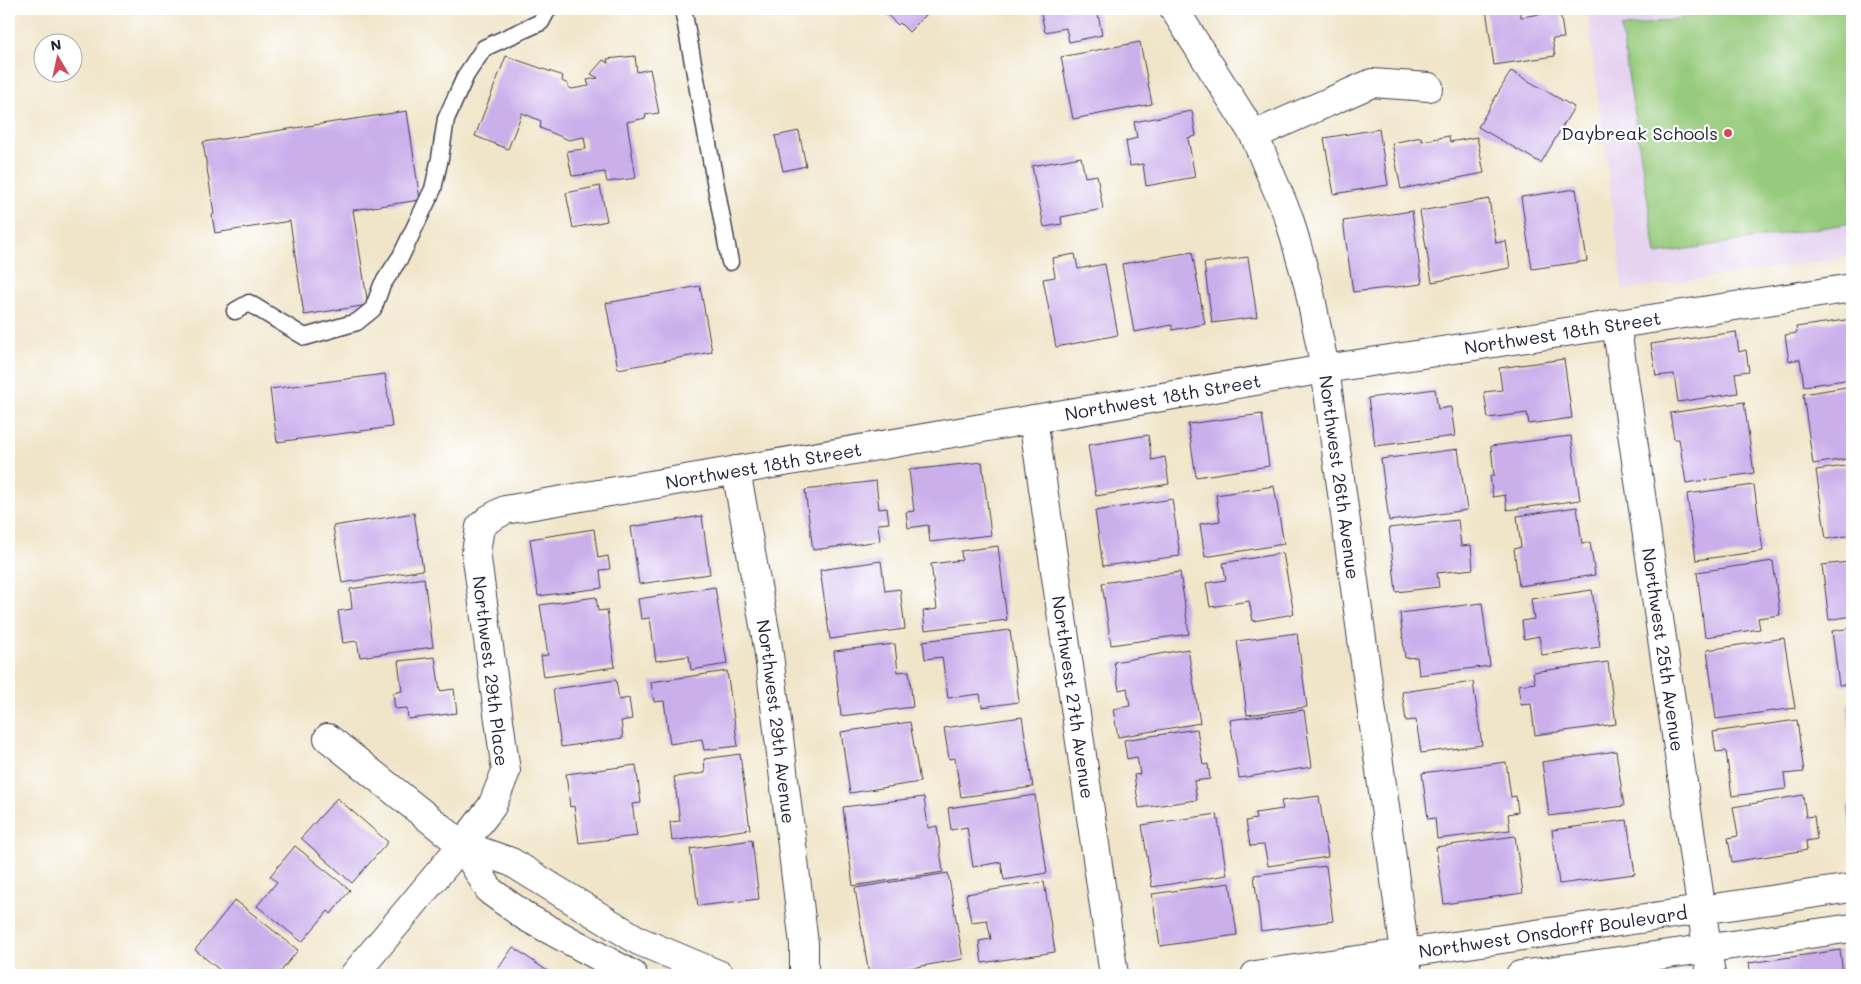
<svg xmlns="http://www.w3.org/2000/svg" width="1861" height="984" font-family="Mali,sans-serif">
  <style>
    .built { fill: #e5d3f0 }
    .green { fill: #96ca7b; stroke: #5c765b }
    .building { fill: #caafeb }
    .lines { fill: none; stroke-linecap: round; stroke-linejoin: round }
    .service-casing { stroke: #413f50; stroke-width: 19 }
    .minor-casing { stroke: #413f50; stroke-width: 30 }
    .tertiary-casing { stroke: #413f50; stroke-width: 30 }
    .service { stroke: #fff; stroke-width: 16 }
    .minor { stroke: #fff; stroke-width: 28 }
    .tertiary { stroke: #fff; stroke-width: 28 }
    .poi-dot { fill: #d1495b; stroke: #fff; stroke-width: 2 }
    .labels { text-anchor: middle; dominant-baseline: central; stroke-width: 4.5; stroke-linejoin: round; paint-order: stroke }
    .poi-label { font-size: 18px; fill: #22223b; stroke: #fff; text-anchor: end }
    .street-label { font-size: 18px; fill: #22223b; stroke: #fff }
  </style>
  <rect width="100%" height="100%" fill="#fff"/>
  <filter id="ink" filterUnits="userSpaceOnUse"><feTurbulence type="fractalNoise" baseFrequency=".02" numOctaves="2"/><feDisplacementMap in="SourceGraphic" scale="10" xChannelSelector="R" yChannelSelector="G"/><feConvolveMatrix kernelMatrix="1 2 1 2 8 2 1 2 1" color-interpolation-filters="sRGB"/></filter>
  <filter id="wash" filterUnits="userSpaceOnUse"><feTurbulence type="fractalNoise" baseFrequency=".0096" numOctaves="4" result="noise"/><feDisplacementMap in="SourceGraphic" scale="20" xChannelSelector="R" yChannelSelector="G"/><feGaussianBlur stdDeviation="1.12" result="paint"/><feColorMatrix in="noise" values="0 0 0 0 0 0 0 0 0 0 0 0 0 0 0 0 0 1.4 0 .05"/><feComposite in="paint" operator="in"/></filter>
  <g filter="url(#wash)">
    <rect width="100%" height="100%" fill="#f0e5c9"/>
    <path class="built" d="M1587 9H1852V257L1623 290Z"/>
    <path class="green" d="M1740 9H1852V223L1656 254 1621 28Z"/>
    <g id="blocks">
      <path class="building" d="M881 9H932L909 32 900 23 898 25Z
        M1040 9H1097L1102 35 1069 42 1066 28 1045 32Z
        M1486 9H1520L1521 17 1560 11 1564 38 1552 39 1555 56 1494 65Z
        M1140 42 1152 104 1073 119 1061 57Z
        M506 56 563 76 562 81 568 84V87L572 89 589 86 587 80 598 78 591 74 603 60 608 63 607 59 635 56 637 72 650 69 659 113 645 115 646 118 627 122 636 178 607 182 605 172 572 176 567 151 586 149 584 137 569 140 540 128 541 121 522 113 508 149 475 136Z
        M1511 71 1574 107 1541 163 1478 127Z
        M407 111 420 200 353 210 368 305 304 315 290 221 215 233 212 215 214 214 203 142Z
        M1192 111 1196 136 1188 138 1195 177 1146 186 1143 164 1130 166 1126 141 1137 138 1134 122Z
        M1379 129 1388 185 1334 194 1324 138Z
        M799 131 806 166 783 171 775 136Z
        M1449 136 1450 142 1477 137 1484 173 1401 189 1392 143 1421 137 1422 141Z
        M1081 157 1085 177 1097 175 1103 209 1061 217 1062 224 1044 227 1032 166Z
        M600 186 607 221 573 228 566 193Z
        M1576 189 1587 261 1532 269 1521 197Z
        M1489 199 1496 243 1506 241 1510 268 1432 282 1420 211Z
        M1412 211 1422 284 1353 292 1343 221Z
        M1192 252 1205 324 1172 330V325L1134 332 1122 264Z
        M1075 254 1078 269 1105 264 1118 335 1056 347 1043 279 1055 277 1052 258Z
        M1248 257 1257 317 1212 323 1204 263Z
        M700 286 712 352 618 369 606 303Z
        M1852 319V379L1804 386 1800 359 1789 361 1785 335 1797 333 1796 327Z
        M1736 332 1739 352 1746 350 1749 371 1735 373 1738 393 1678 402 1674 374 1656 376 1651 344Z
        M1564 359 1572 418 1529 424 1527 413 1488 418 1484 392 1502 390 1499 368Z
        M385 374 392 427 277 442 270 389Z
        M1852 386V458L1813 464 1803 394Z
        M1435 389 1438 409 1451 407 1455 436 1375 446 1368 398Z
        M1744 402 1754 473 1686 483 1679 439H1674L1670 413Z
        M1262 414 1269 466 1196 477 1188 424Z
        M1148 435 1152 460 1165 457 1169 484 1096 496 1088 445Z
        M1571 436 1580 500 1507 510 1505 495 1493 497 1490 476H1494L1491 446Z
        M1458 449 1467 510 1389 521 1381 459Z
        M982 462 991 535 930 542 928 525 908 528 906 512 914 511 909 470Z
        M1852 465V535L1826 539 1816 470Z
        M876 481 879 509 887 508 889 523 878 524 880 541 813 550 805 490Z
        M1754 485 1763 551 1696 560 1687 494Z
        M1274 486 1284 544 1205 557 1200 524 1220 521 1216 495Z
        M1172 499 1180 556 1103 566 1095 511Z
        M1577 507 1582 544 1590 542 1595 575 1519 586 1514 549 1521 547 1517 516Z
        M414 513 423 570 342 583 333 526Z
        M702 516 710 574 639 584 631 527Z
        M1458 520 1461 546 1471 545 1473 569 1437 573 1439 587 1396 592 1389 528Z
        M594 529 598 558 608 556 610 569 600 570 602 588 538 596 530 539Z
        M998 546 1007 620 925 630 923 611 937 609 931 564 962 560 961 551Z
        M1852 549V616L1829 620 1822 565 1849 562 1848 550Z
        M1283 553 1294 614 1253 621 1249 601 1210 607 1206 583 1226 580 1223 563Z
        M881 561 885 591 900 589 905 629 830 639 820 570Z
        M1773 561 1780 615 1758 618 1760 629 1705 637 1697 572Z
        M1180 572 1189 634 1111 645 1102 583Z
        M424 578 433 647 360 657 357 641 343 643 338 611 352 609 350 589Z
        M715 587 727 664 691 670 689 656 656 661 650 618 641 619 638 599Z
        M1592 590 1600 647 1542 655 1539 636 1524 639 1522 621 1534 619 1531 599Z
        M596 597 598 611 607 610 615 667 544 677 541 656 548 655 540 605Z
        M1482 603 1490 666 1419 675 1417 657 1405 658 1400 613Z
        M1852 628V684L1839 685 1832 631Z
        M1010 630 1019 702 982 707 980 694 948 698 942 657 925 659 923 641Z
        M1297 633 1307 707 1247 715 1237 641Z
        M1784 638 1795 708 1716 719 1707 650Z
        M895 644 898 672 909 671 913 707 841 716 834 651Z
        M1188 649 1200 723 1118 737 1113 709 1130 706 1127 688 1119 690 1114 662Z
        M435 657 440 691 454 689 457 713 408 719 407 708 395 709 393 693 402 691 398 661Z
        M1608 662 1616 724 1535 735 1531 704 1521 705 1518 685 1535 683 1533 672Z
        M727 671 738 746 704 750 702 739 670 744 664 701 654 702 651 682Z
        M616 680 619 700 629 698 632 719 621 721 623 738 561 747 553 689Z
        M1473 682 1482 745 1421 753 1416 720 1406 721 1402 692Z
        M1852 705V739H1851L1847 706Z
        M1304 710 1312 767 1239 778 1230 720Z
        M1022 717 1033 787 961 797 955 758 949 759 944 728Z
        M1797 720 1804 772 1784 774 1786 789 1732 796 1726 751 1716 752 1713 732Z
        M910 722 920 782 850 793 841 732Z
        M1197 729 1203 765 1208 764 1210 779 1194 781 1197 800 1139 808 1134 775 1140 774 1137 757 1127 759 1124 740Z
        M1616 751 1624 806 1549 816 1542 762Z
        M740 754 750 829 672 841 670 822 680 821 674 777 705 773 704 759Z
        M1506 762 1511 797 1516 796 1518 812 1508 814 1510 830 1437 839 1435 818 1428 819 1422 773Z
        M636 765 641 803 632 804 637 836 579 843 574 806 570 807 566 774Z
        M1035 795 1047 873 1004 880 1001 862 973 867 967 827 951 830 948 808Z
        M1803 795 1806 817 1814 816 1817 839 1806 841 1807 850 1732 862 1728 838 1738 836 1733 807Z
        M1319 796 1328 857 1268 866 1264 845 1250 846 1246 821 1256 819 1255 813 1283 809 1281 801Z
        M924 797 928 828 937 826 943 872 853 886 843 807Z
        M337 798 388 842 352 883 301 838Z
        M1852 805V836H1851L1847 806Z
        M1217 814 1227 875 1152 887 1142 825Z
        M1627 820 1635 874 1559 884 1552 830Z
        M1515 836 1523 893 1444 904 1436 847Z
        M752 840 759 899 698 906 690 849Z
        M295 846 350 890 331 914 328 911 302 942 257 906 277 882 270 876Z
        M1326 866 1333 921 1261 931 1254 875Z
        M948 873 963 959 869 975 855 888Z
        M1044 882 1055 952 982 963 979 941 991 939 987 920 971 922 966 894Z
        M1230 883 1237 935 1160 946 1152 894Z
        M235 900 298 950 278 975H226L195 950Z
        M513 947 553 975H494Z
        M1840 950 1843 975H1751L1749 963Z"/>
    </g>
  </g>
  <g filter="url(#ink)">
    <use href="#blocks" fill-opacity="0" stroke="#413f50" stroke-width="1"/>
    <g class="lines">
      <g class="service-casing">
        <path id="service" d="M683 9 730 262
          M235 311 249 303 305 337 357 322 373 309 382 285 401 256 433 189 440 158 446 119 466 75 484 48 541 22 548 9"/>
      </g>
      <g class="minor-casing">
        <g id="minor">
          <path id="s1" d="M1174 9 1254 135 1289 218 1309 288 1325 369 1408 975"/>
          <path d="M1254 135 1372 83 1429 87"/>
          <path id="s2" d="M1616 323 1711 975"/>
          <path id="s3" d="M1033 419 1114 975"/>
          <path id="s4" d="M736 470 768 647 804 944V975"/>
          <path d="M328 738 462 845"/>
          <path id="s5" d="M354 975 462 845 492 806 506 771 476 552 480 527 489 519 505 510 1325 369 1852 288"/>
        </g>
      </g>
      <g class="tertiary-casing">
        <g id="tertiary">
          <path d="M462 845 511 862 639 941 720 975"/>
          <path d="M462 845 490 891 526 917 633 975"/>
          <path id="s6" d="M1255 975 1852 888"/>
          <path d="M1520 975 1852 928"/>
        </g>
      </g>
      <use href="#service" class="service"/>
      <use href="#minor" class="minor"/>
      <use href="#tertiary" class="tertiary"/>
    </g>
  </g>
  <circle class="poi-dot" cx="1728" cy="133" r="5"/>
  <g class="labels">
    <g class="poi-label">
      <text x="1718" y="133">Daybreak Schools</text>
    </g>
    <g class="street-label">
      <text stroke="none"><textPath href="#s5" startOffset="1605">Northwest 18th Street</textPath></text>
      <text stroke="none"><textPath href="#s5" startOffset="1200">Northwest 18th Street</textPath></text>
      <text stroke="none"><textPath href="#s5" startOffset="795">Northwest 18th Street</textPath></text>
      <text stroke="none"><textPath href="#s1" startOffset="504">Northwest 26th Avenue</textPath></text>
      <text stroke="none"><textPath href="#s2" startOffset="330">Northwest 25th Avenue</textPath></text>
      <text transform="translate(491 671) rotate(83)">Northwest 29th Place</text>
      <text stroke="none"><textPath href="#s3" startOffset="281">Northwest 27th Avenue</textPath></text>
      <text stroke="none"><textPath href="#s4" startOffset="255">Northwest 29th Avenue</textPath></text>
      <text stroke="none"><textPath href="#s6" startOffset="301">Northwest Onsdorff Boulevard</textPath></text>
    </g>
  </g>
  <rect width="1861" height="984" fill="none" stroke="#fff" stroke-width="30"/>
  <g transform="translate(58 58) rotate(351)"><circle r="24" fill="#ffffff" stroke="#a7a7b1"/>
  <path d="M0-4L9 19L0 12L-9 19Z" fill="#d1495b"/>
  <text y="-8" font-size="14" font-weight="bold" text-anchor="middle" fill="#22223b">N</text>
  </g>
</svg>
